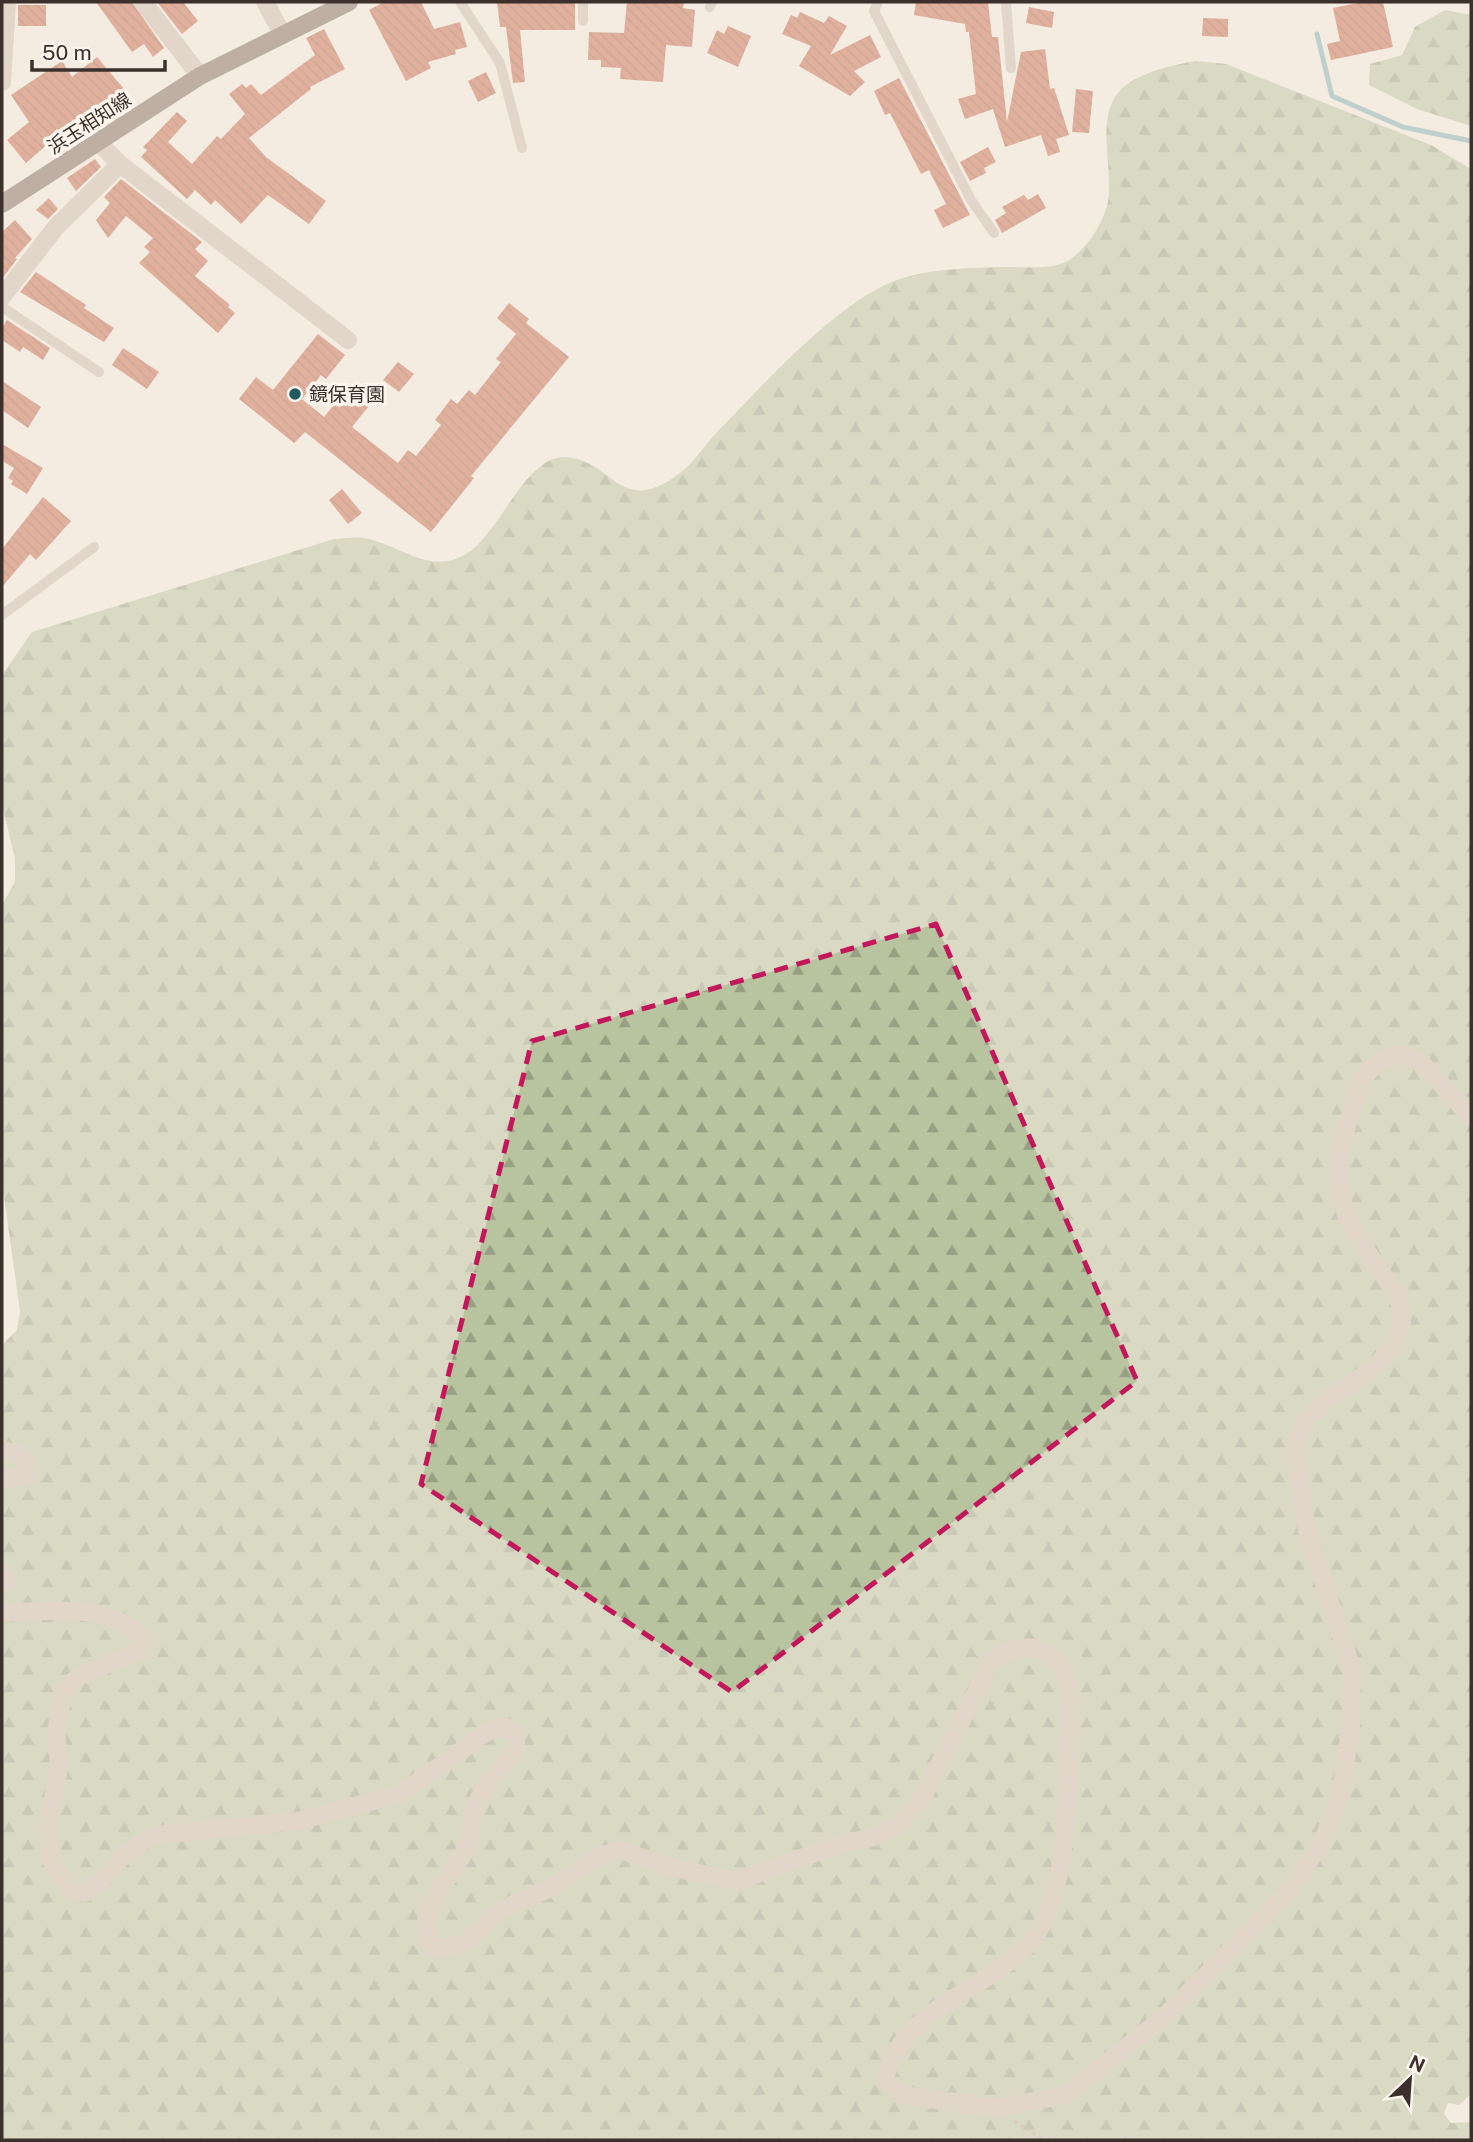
<svg xmlns="http://www.w3.org/2000/svg" width="1473" height="2142" font-family="'Public Sans','Noto Sans JP',sans-serif">
  <style>
    .forest { fill: url(#forest-firs) }
    .lines { fill: none; stroke-linecap: round; stroke-linejoin: round }
    .stream { stroke: #7fb0b2; stroke-width: 5 }
    .building { fill: url(#building-back-hatch) }
    .path { stroke: #b9a596; stroke-width: 3.5; stroke-dasharray: 3.5 3.5; stroke-linecap: butt }
    .service { stroke: #cdbbac; stroke-width: 10 }
    .minor { stroke: #cdbbac; stroke-width: 18 }
    .primary { stroke: #7d675c; stroke-width: 18 }
    .marked { fill: none; stroke: #c2185b; stroke-width: 5; stroke-dasharray: 14 9; stroke-linejoin: round }
    .poi-dot { fill: #1f5a5e; stroke: #fbf5ee; stroke-width: 2.5 }
    .labels { text-anchor: middle; dominant-baseline: central; stroke-width: 7; stroke-linejoin: round; paint-order: stroke }
    .street-label { font-size: 19px; fill: #3b302b; stroke: #fbf5ee }
    .poi-label { font-size: 19px; fill: #3b302b; stroke: #fbf5ee; text-anchor: start }
  </style>
  <defs>
    <pattern id="forest-firs" width="22" height="20" patternUnits="userSpaceOnUse" patternTransform="scale(1.75)"><rect width="22" height="20" fill="#b8c4a0"/><path d="M5 1l3.5 6h-7zM16 11l3.5 6h-7z" fill="#97a083"/></pattern>
    <pattern id="building-back-hatch" width="6" height="6" patternUnits="userSpaceOnUse" patternTransform="scale(1.75)"><rect width="6" height="6" fill="#c8694b"/><path d="M-1 5l2 2M0 0l6 6M5-1l2 2" fill="none" stroke="#a4573f"/></pattern>
  </defs>
  <rect width="100%" height="100%" fill="#f4ebe1"/>
  <path class="forest" d="M1445 10 1471 15V126L1417 109 1369 85 1370 64 1402 55 1415 27Z
    M1196 61 1226 64 1431 145 1471 169V2094L1459 2105 1448 2103 1444 2114 1451 2123 1471 2122V2140H2V1345L17 1330 20 1311 2 1182V905L15 882V858L2 805V675L32 632 334 539C346 538 357 536 369 539 402 547 431 575 466 554 500 534 525 455 566 457 613 460 620 519 680 473 694 463 705 444 718 431 763 385 838 301 897 280 928 269 967 268 1000 267 1022 266 1054 272 1072 258 1088 247 1105 220 1108 201 1114 166 1092 111 1126 85 1145 71 1173 65 1196 61Z"/>
  <g class="lines">
    <path class="stream" d="M1317 34 1332 96 1403 127 1471 141"/>
  </g>
  <path class="building" d="M96 2H132L164 48 153 57 144 44 132 52Z
    M157 2H183L198 21 182 34Z
    M384 2H421L434 29 460 22 467 47 455 50 456 54 428 62 431 68 406 81 369 10Z
    M497 2H575V30H520L525 82 513 83 506 27H500Z
    M627 2H684L683 8 695 10 692 47 666 45 663 82 620 79 621 68 601 67V60H588L589 32 624 33Z
    M916 2H988L992 37H998L1007 122 1021 52 1045 49 1050 89 1054 88 1069 135 1056 139 1060 152 1048 156 1041 135 1005 147 993 109 965 119 958 99 976 94 969 32H966L965 24 914 15Z
    M1363 2H1383L1393 47 1331 60 1327 44 1340 41 1333 8Z
    M18 5H46V26H18Z
    M1029 7 1054 12 1052 28 1026 23Z
    M800 12 824 23 829 16 847 26 830 55 870 35 881 57 854 71 865 82 850 96 799 66 811 46 782 34 791 15 797 18Z
    M1203 18 1228 19V37L1202 36Z
    M728 26 751 36 738 67 707 53 717 30 724 34Z
    M324 29 345 69 310 87 311 89 249 138 266 157 326 201 309 224 268 195 241 224 215 200 211 205 195 190 187 199 141 157 147 150 143 147 177 112 187 121 168 142 192 164 217 136 221 139 245 114 229 94 242 84 246 88 251 84 261 95 315 55 306 38Z
    M97 57 131 97 88 133 86 131 66 145 63 142 53 149 49 143 26 163 7 140 29 122 11 95 62 61 72 77Z
    M486 72 496 93 478 102 468 81Z
    M899 78 970 215 943 228 934 210 946 204 929 170 921 174 890 113 885 115 874 91Z
    M1076 89 1093 91 1089 133 1072 132Z
    M988 147 996 162 984 168 986 173 970 181 960 162Z
    M95 159 101 167 76 191 67 178Z
    M121 179 202 242 195 249 208 261 195 276 230 305 228 307 235 313 218 333 139 263 150 252 144 247 153 238 126 216 108 238 96 220 110 203 104 197Z
    M1038 194 1046 208 1002 233 995 220 1006 213 1002 207 1024 195 1028 200Z
    M49 198 58 209 48 219 36 210Z
    M15 220 32 239 15 258 17 259 2 279V232Z
    M36 272 86 305 84 308 114 328 104 342 20 292Z
    M509 303 529 319 526 323 569 357 471 476 474 478 431 532 305 432 294 443 239 399 256 377 273 390 318 334 345 355 326 379 321 375 302 399 324 417 347 389 369 406 352 427 398 463 408 450 416 456 441 425 435 420 451 399 457 404 469 390 475 395 501 362 496 359 516 334 497 318Z
    M7 320 50 348 43 360 23 347 20 352 2 340V328Z
    M123 348 159 372 147 389 112 365Z
    M398 362 414 374 399 392 383 380Z
    M2 381 41 407 28 428 2 410Z
    M2 444 43 468 27 494 11 484 13 481 8 478 14 468 2 461Z
    M342 489 362 513 348 524 329 500Z
    M43 497 71 521 36 560 30 554 2 587V549Z"/>
  <g class="lines">
    <path class="path" d="M1015 2121 1043 2140"/>
    <path class="service" d="M460 2 500 63 522 148
      M583 2V21
      M878 2 874 11 971 200 994 233
      M1006 2 1011 68
      M710 7 712 2
      M2 307 99 372
      M2 615 94 547"/>
    <path class="minor" d="M143 2 200 76
      M265 2 282 33
      M2 82 7 2
      M98 142 120 164 348 340
      M2 297 56 227 120 164
      M2 1450 19 1454 30 1467 29 1476 2 1479
      M2 1572 8 1581 2 1585
      M2 1613C50 1611 107 1602 144 1638L142 1650 77 1677 64 1691 56 1731 59 1767 48 1827 52 1862 70 1890 85 1893 100 1882 126 1853 154 1835 298 1821 400 1794 490 1730 506 1727 514 1733 517 1747C506 1766 487 1780 478 1800 470 1815 473 1832 467 1847 453 1879 408 1912 434 1948L463 1945 502 1909 549 1889 599 1856 621 1850 665 1866 738 1881 837 1845 873 1837 899 1825 921 1800 992 1661C1014 1645 1037 1641 1058 1662 1075 1677 1070 1728 1069 1749 1067 1803 1067 1897 1032 1940 988 1993 903 2004 885 2079L902 2095 996 2108 1066 2095 1164 2017 1292 1888 1323 1840 1340 1798 1351 1726 1352 1669 1307 1531 1295 1450 1304 1422 1325 1401 1370 1371 1391 1349 1402 1322 1399 1296 1373 1261 1346 1215 1339 1184V1150L1362 1079 1380 1060 1402 1054 1422 1063 1471 1117"/>
    <path class="primary" d="M2 204 200 76 349 2"/>
  </g>
  <path d="M0 0H1473V2142H0ZM936 924 1137 1381 732 1692 421 1484 532 1041Z" fill="#f4ebe1" fill-opacity=".55" fill-rule="evenodd"/>
  <path class="marked" d="M936 924 1137 1381 732 1692 421 1484 532 1041Z"/>
  <circle class="poi-dot" cx="295" cy="394" r="7"/>
  <g class="labels">
    <g class="street-label">
      <text transform="translate(89 123) rotate(-33)">浜玉相知線</text>
    </g>
    <g class="poi-label">
      <text x="309" y="394">鏡保育園</text>
    </g>
  </g>
  <rect width="1473" height="2142" fill="none" stroke="#3b302b" stroke-width="7"/>
  <g transform="translate(1410 2079) rotate(25)" stroke="#fbf5ee" stroke-width="5" paint-order="stroke">
  <path d="M0-5L12 26L0 18L-12 26Z" fill="#3b302b"/>
  <text y="-10" font-size="19" font-weight="bold" text-anchor="middle" fill="#3b302b">N</text>
  </g>
  <path d="M32 60v10h133v-10" fill="none" stroke="#3b302b" stroke-width="3.5"/>
  <text x="42" y="60" font-size="21" fill="#3b302b" stroke="#fbf5ee" stroke-width="5" paint-order="stroke">50 m</text>
</svg>
